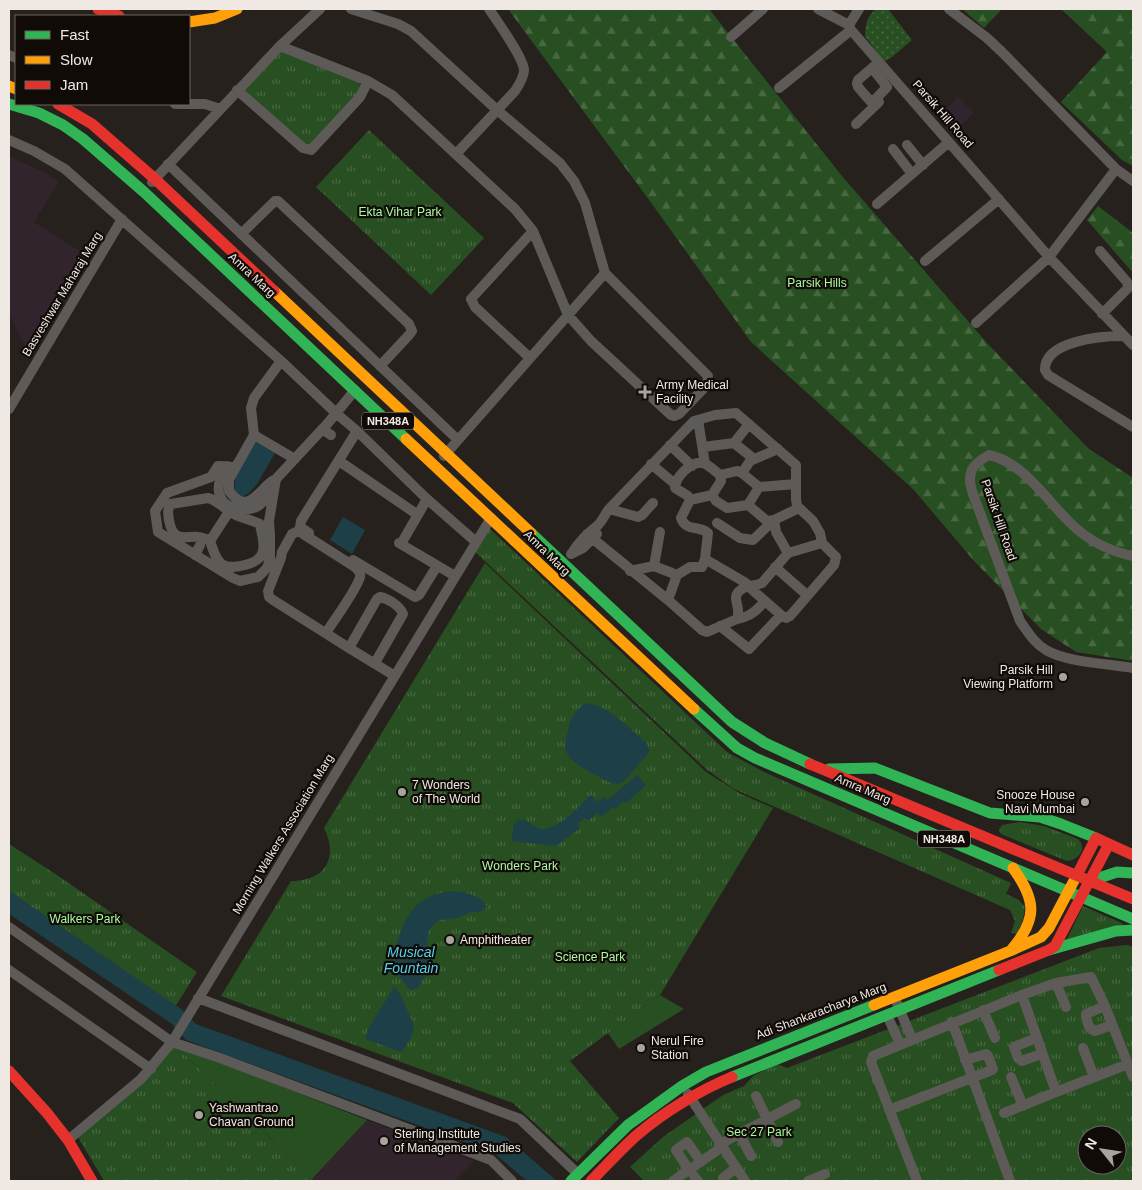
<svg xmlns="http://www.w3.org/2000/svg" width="1142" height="1190" font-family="Helvetica,sans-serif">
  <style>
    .industrial { fill: #302430 }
    .education { fill: #32242d }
    .grass { fill: #284f21 }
    .forest { fill: url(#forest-firs) }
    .park { fill: url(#park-tufts); fill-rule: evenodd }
    .garden { fill: url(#garden-dots) }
    .water { fill: #1d3f47 }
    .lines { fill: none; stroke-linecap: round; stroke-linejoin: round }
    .street { stroke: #5d5a58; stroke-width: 10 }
    .fast { stroke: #30b455; stroke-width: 11 }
    .slow { stroke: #ff9f0a; stroke-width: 11 }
    .jam { stroke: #e5322d; stroke-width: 11 }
    .poi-dot { fill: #a9a39d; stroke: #100b07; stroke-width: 2 }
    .labels { text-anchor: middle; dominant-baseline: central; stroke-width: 4.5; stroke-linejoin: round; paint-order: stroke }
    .shield { fill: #100b07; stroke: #ada6a1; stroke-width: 1 }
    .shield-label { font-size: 11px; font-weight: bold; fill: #f0e9e3 }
    .street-label { font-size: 12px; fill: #f0e9e3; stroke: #100b07 }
    .park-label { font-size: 12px; fill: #aafa9f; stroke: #100b07 }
    .poi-label { font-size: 12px; fill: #f0e9e3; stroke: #100b07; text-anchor: start }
    .water-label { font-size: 14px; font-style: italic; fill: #55d0ed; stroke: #100b07 }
  </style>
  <defs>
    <pattern id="forest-firs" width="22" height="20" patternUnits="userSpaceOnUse" patternTransform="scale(1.25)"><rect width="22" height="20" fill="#284f21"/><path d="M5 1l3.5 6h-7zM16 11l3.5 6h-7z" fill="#486841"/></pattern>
    <pattern id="park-tufts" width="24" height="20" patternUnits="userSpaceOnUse" patternTransform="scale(1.25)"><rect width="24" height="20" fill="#284f21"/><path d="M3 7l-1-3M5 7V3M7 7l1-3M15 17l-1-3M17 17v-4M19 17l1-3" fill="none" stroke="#486841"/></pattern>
    <pattern id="garden-dots" width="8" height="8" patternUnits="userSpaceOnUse" patternTransform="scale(1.25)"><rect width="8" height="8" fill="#284f21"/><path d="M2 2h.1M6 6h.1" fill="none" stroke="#486841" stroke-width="1.8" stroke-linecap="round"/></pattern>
  </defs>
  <rect width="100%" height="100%" fill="#26211c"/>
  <path class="industrial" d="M958 97 974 113 951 134 938 116Z"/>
  <path class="education" d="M9 156 47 174 59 182 34 222 87 256 29 354 9 314Z
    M367 1120 474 1161 454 1181H314L312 1179Z"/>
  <path class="grass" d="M660 995 684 1009 619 1049 608 1033Z
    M175 1045 367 1120 312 1179Z"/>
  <path class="forest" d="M508 9H709L842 176 987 343 1089 449 1133 478V661L1076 652 1041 629 974 561 913 489 751 342 652 204Z
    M962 9H1002L984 28Z
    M1061 9H1133V166L1122 160 1061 102 1107 52Z
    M1098 206 1133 233V273L1087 220Z"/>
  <path class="park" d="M281 51 357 80 360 83 358 94 308 148 243 92Z
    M369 130 484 238 431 295 316 187Z
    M488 527 727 752 764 772 1011 883 1006 894 1019 900 1025 907 1023 919 1017 934 1011 933 1015 921 1010 910 734 789 706 769 472 549Z
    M485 563 706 772 741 794 773 808 660 995 570 1061 619 1118 577 1162 513 1103 221 996 291 881C325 881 339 858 324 828Z
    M1020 822 1044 826 1078 839C1088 849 1078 860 1067 861L1001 834 999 830 1002 825Z
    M9 844 57 875 197 972 175 1007 9 891Z
    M1083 906 1124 924 1066 941Z
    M1127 945 1133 947V1181H644L630 1167 663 1137 723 1095 744 1086 753 1076 777 1064 787 1068 1099 948ZM1087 1135H1117V1165H1087Z
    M175 1045 314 1181H104L78 1137 145 1081Z"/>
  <path class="garden" d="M876 9H888L912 40 892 57 884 62 865 36C865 25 867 16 876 9Z"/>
  <path class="water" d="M256 442 275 453 257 484 250 492 244 496 238 495 234 491 236 475Z
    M343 517 365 530 352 554 330 540Z
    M587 703C612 708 629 728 647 744L649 750 648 754 623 782 617 784 611 783C597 775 564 763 565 745 565 740 567 735 568 730 571 717 575 709 587 703Z
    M637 775 646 785 626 803 624 801 615 809 613 807 601 817 597 813 588 821 585 818 577 824 580 828 556 846 512 841C513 835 511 822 519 820 527 818 532 827 540 829 557 832 579 806 591 795L597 802 604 797 608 800Z
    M9 891 181 1009 196 1024 506 1137 557 1181H527L494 1153 186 1040 172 1024 9 914Z
    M454 891C467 893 481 895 487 907L480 912H471L457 918 440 920 434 924 429 931 427 939V972L418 988 410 990C405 983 397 975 395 967 393 956 396 947 399 937 409 907 422 894 454 891Z
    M394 987C403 997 403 1000 408 1012 409 1016 412 1019 413 1023 415 1032 407 1046 401 1052L366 1039 367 1031Z"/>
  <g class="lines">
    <path class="street" d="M818 9 849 25
      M859 9 849 25 851 30 1049 257 1133 345
      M949 9 987 38 1002 52 1116 169 1133 181
      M731 37 763 9
      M280 46 368 81 392 95 515 209 533 231 568 315 591 341 671 415 674 416 679 414 704 388 707 385 708 376 605 273 585 203 574 181 560 163 497 110 411 31 398 24 351 9
      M9 55 16 58
      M872 68 887 87 872 103 858 87 857 83 858 80 879 62
      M779 88 851 30
      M237 90 303 148 311 150 360 97 368 81
      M175 104H205L220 109
      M856 124 879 102
      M9 140 34 151 65 169 281 361 337 414 357 431 427 499 476 542
      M907 145 923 165
      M893 149 912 174
      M456 154 515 91C519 85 524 77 524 70 523 57 497 21 489 9
      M168 164 458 440
      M152 182 280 46 320 9
      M877 204 949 142
      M241 234 275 201H278L409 324 412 331 409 335 380 366
      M1100 251 1127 282 1128 288 1102 314
      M925 261 999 199
      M976 323 1049 257 1116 169
      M1123 336C1101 336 1044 341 1045 370L1048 375 1133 427
      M530 358 475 307 471 299 533 231
      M9 409 122 219
      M698 420 705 464
      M322 429 331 435
      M254 435 295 459
      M734 443 749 424
      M670 445 692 466
      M703 447 734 443 754 459
      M778 449 750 461 742 473 759 487 796 484
      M444 456 605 273
      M339 461 418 515
      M651 464 675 484
      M227 466C223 473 217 483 219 492 221 509 245 513 258 506 265 502 268 493 273 487
      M235 467 218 466 211 477 167 493 155 511 158 532 233 578 240 581 258 577 267 568 270 559V535L269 521 276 479 328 423 355 390
      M720 475 737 471 742 473
      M276 479C261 484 250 519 229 491V480L232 474 254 435 251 408 254 398 281 361
      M712 495 716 501 727 508 748 505 759 487
      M748 505 767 521 774 520 799 508
      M609 509 638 517 642 515 653 503
      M774 520 776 532 788 553
      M717 523 740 538 753 540 774 520
      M309 533 300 527 301 521 357 431
      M210 541C213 549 215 560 223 565 233 570 261 564 263 551 265 543 261 532 260 524 250 519 238 518 229 511 221 506 217 500 208 498L171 504C167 510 168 513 169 520 174 550 193 529 210 541L232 507
      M399 543 455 576
      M401 544 427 499
      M572 553C579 541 587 534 597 526 602 522 605 514 609 509L694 421 715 415 736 413 796 465V499L797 506 813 521 820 533 822 543 788 553 762 583C756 586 751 585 746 587 726 596 743 605 737 619L707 632 702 630 668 600 587 534
      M571 554 583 548 597 534
      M195 555 200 545
      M1133 556C1112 552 1095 544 1078 530 1050 507 1027 463 989 455 971 465 966 473 973 494L1020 621C1028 632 1034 643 1046 650 1065 662 1110 664 1133 668
      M705 559 746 583 748 586 781 615 786 618 790 616 834 565 836 557 822 543
      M353 560 415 597 419 595 437 566
      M654 566 660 532
      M775 567 807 595
      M630 571 654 566 677 575 690 567H702L705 559 708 533C699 525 686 532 681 518L690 500 688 496 675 488C675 477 691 461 703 463 709 465 715 471 720 475L721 481 712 495 690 500
      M668 600 677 575
      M737 619C750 617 756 611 765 601
      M720 626 749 649 781 615
      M326 633C334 620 356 591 360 577 361 573 358 570 355 567L300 532H296L292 534 282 552 281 558 268 591 269 597 273 600C298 616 324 632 349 648L395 676
      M349 648 377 599 380 597C389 599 400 606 403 614L375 663
      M9 927 172 1042 220 1058 491 1160 512 1181
      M9 970 151 1069
      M1056 983 1066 1007
      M198 998 520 1119 578 1174
      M897 1003 912 1039
      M1105 1006 1086 1014V1017L1089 1027 1095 1031 1112 1025
      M983 1010 995 1038
      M887 1015 900 1044
      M952 1022 1010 1181
      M1036 1038 1014 1047 1018 1058 1022 1061 1041 1054
      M1083 1048 1094 1077
      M1011 1077 1023 1106
      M1056 1092 1128 1064
      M688 1094 745 1181
      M756 1096 778 1142
      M889 1110 992 1070 993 1069 988 1056 986 1054 965 1060
      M1004 1113 1056 1092 1022 995
      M739 1133 751 1156
      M68 1140 141 1079 172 1042 491 518
      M720 1144 796 1104
      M689 1170 676 1150 687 1142 701 1162
      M694 1176 698 1181
      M723 1178 736 1168
      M673 1181 722 1147
      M808 1181 825 1174
      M917 1181 871 1062 873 1056 1022 995 1056 983 1091 977 1105 1006 1133 1077"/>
    <path class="fast" d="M9 104 39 113 63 125 83 139 144 192 406 439
      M531 533 732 722 765 743 810 764
      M694 709 737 748 755 758 1133 919
      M829 769 875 768 990 813 1040 817 1061 824 1096 838
      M1090 881 1117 872 1133 873
      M1049 950 1116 931 1133 930
      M732 1077 999 970
      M571 1181 628 1125 682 1086 706 1072 874 1005"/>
    <path class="slow" d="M189 22 215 18 237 9
      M9 86 16 89
      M274 291 531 533
      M406 439 694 709
      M1012 949C1038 918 1036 900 1013 868
      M874 1005 1010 951 1041 937 1049 928 1077 875"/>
    <path class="jam" d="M98 9 119 16
      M58 104 92 124 155 179 274 291
      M810 764 1133 899
      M1077 875 1096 838 1133 855
      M999 970 1049 950 1055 946 1109 844
      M9 1071 47 1113 68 1140 92 1181
      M591 1181C606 1166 621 1149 637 1135 664 1112 700 1090 732 1077"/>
  </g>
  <g class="poi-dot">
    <path d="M642.5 384.5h5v5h5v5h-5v5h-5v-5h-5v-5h5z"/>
    <circle cx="1063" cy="677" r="5"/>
    <circle cx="402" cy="792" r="5"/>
    <circle cx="1085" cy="802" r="5"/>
    <circle cx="450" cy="940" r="5"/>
    <circle cx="641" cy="1048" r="5"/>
    <circle cx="199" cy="1115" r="5"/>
    <circle cx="384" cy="1141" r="5"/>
  </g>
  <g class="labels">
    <g class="shield">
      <rect x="362" y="412.5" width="52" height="17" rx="4"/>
      <rect x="918" y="830.5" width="52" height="17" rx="4"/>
    </g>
    <g class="shield-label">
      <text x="388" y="421">NH348A</text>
      <text x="944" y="839">NH348A</text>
    </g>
    <g class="street-label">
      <text transform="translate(943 114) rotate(49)">Parsik Hill Road</text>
      <text transform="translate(252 275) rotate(43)">Amra Marg</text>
      <text transform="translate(62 294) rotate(-59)">Basveshwar Maharaj Marg</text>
      <text transform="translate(999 520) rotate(71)">Parsik Hill Road</text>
      <text transform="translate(547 553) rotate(44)">Amra Marg</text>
      <text transform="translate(863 789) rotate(23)">Amra Marg</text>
      <text transform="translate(283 834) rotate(-59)">Morning Walkers Association Marg</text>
      <text transform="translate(821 1011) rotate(-21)">Adi Shankaracharya Marg</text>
    </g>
    <g class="park-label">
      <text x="400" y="212">Ekta Vihar Park</text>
      <text x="817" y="283">Parsik Hills</text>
      <text x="520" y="866">Wonders Park</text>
      <text x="85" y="919">Walkers Park</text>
      <text x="590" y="957">Science Park</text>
      <text x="759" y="1132">Sec 27 Park</text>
    </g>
    <g class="poi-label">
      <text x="656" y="385">Army Medical<tspan x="656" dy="14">Facility</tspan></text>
      <text x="1053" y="670" text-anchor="end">Parsik Hill<tspan x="1053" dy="14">Viewing Platform</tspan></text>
      <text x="412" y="785">7 Wonders<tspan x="412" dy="14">of The World</tspan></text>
      <text x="1075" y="795" text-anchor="end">Snooze House<tspan x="1075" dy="14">Navi Mumbai</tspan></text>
      <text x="460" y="940">Amphitheater</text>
      <text x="651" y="1041">Nerul Fire<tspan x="651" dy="14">Station</tspan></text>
      <text x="209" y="1108">Yashwantrao<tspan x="209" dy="14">Chavan Ground</tspan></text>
      <text x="394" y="1134">Sterling Institute<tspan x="394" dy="14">of Management Studies</tspan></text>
    </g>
    <g class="water-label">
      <text x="411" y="952">Musical<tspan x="411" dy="16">Fountain</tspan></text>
    </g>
  </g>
  <rect width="1142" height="1190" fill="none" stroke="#f0e9e3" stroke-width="20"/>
  <rect x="15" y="15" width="175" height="90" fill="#100b07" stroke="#6a645f"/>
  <rect x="25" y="31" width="25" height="8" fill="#30b455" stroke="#6a645f"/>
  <text x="60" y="40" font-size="15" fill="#f0e9e3">Fast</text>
  <rect x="25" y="56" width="25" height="8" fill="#ff9f0a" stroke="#6a645f"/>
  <text x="60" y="65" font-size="15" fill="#f0e9e3">Slow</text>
  <rect x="25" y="81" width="25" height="8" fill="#e5322d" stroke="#6a645f"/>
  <text x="60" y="90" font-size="15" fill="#f0e9e3">Jam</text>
  <g transform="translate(1102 1150) rotate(300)"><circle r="24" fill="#100b07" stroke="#6a645f"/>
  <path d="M0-4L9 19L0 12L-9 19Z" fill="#a9a39d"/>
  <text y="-8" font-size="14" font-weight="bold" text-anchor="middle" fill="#f0e9e3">N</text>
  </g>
</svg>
